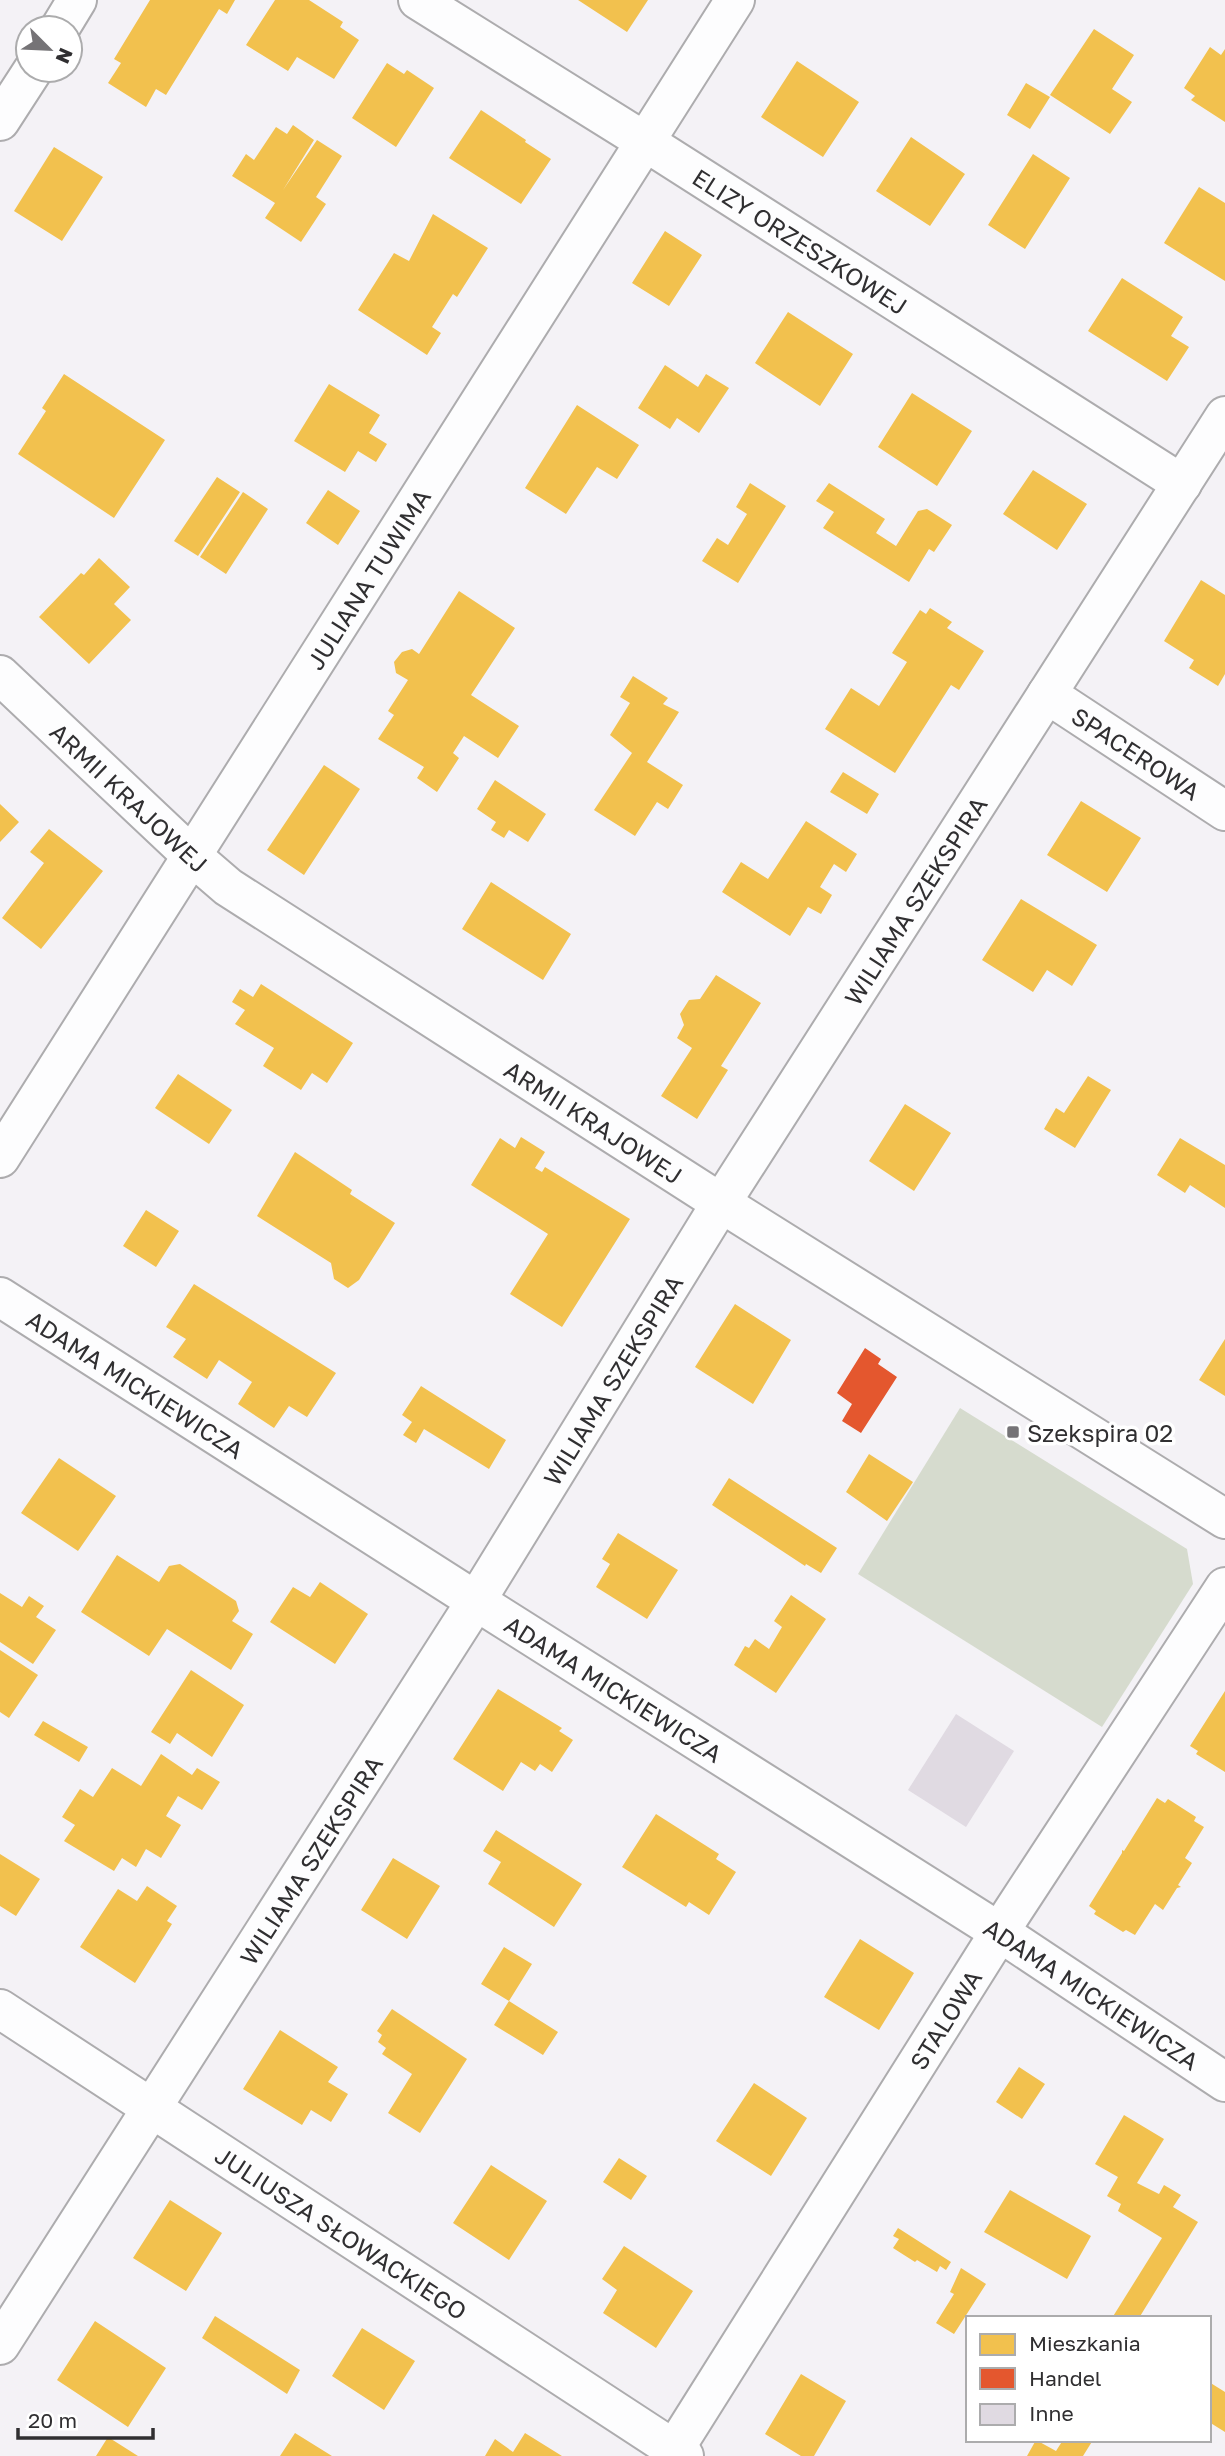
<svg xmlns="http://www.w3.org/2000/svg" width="1225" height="2456" font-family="'Golos Text',sans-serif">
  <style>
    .green { fill: #d6dbce }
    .homes { fill: #f2c14e }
    .shops { fill: #e4572e }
    .building { fill: #e0dae2 }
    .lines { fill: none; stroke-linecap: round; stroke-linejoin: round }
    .minor-casing { stroke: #adacae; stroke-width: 42 }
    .minor { stroke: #fdfdfe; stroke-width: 38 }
    .poi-dot { fill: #757376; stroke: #fff; stroke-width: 2.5 }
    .labels { text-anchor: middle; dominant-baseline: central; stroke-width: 7; stroke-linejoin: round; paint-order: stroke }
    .street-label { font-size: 24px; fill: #302f31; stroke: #fff }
    .poi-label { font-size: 24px; fill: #302f31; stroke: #fff; text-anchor: start }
  </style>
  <rect width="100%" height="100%" fill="#f4f2f6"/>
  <path class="green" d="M960 1408 1187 1549 1193 1584 1102 1727 858 1574Z"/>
  <path class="homes" d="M150 0H235L227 14 219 9 166 95 156 89 146 107 108 83 121 63 114 59Z
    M275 0H309L343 22 340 27 359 40 334 79 297 57 288 71 246 45Z
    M578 0H648L627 32Z
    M1094 29 1134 55 1112 89 1132 102 1110 134 1050 95Z
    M1210 47 1221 55 1225 49V122L1191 100 1195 96 1184 88Z
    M797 61 859 102 823 157 761 117Z
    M387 63 404 74 407 70 434 88 396 147 352 118Z
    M1026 83 1050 97 1030 129 1007 115Z
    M481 110 526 140 525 142 551 159 521 204 449 158Z
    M293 125 314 140 283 190 317 140 342 156 316 197 326 204 301 242 265 218 275 203 232 176 246 154 254 160 276 127 287 134Z
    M911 137 965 174 930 226 876 191Z
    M54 147 103 177 62 241 14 211Z
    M1033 154 1070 178 1025 249 988 225Z
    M1199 187 1225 203V281L1164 243Z
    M433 214 488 248 457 297 453 294 432 327 441 333 427 355 358 310 394 253 409 261Z
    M665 231 702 255 669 306 632 283Z
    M1122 278 1183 317 1171 336 1189 347 1167 381 1088 331Z
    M788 312 853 354 820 406 755 363Z
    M665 365 698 387 706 374 729 388 699 433 677 418 670 429 638 408Z
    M64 374 165 440 114 518 18 454 46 411 42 408Z
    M329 384 380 415 369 433 387 444 376 462 358 451 345 472 294 441Z
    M912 393 972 431 937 486 878 447Z
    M577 405 639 445 617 479 597 467 566 514 525 488Z
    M1033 470 1087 504 1057 550 1003 514Z
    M217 477 240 492 198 556 174 541Z
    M750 483 786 506 738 583 702 561 717 538 728 545 747 514 736 507Z
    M829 483 885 519 876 533 896 546 918 511 927 509 952 525 934 552 929 549 909 582 823 528 834 512 816 501Z
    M328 490 360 511 338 545 306 523Z
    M243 492 268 509 226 574 200 557Z
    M99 558 130 587 114 604 131 620 89 664 39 617 81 573 84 575Z
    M1201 580 1225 595V674L1218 686 1189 668 1194 660 1164 641Z
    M459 591 515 628 471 695 519 726 498 758 464 736 453 753 459 758 437 792 417 778 424 767 378 739 394 715 388 711 408 680 396 673 394 662 402 652 412 649 419 654Z
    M930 608 952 622 947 628 984 651 959 690 951 685 895 773 825 729 851 688 879 706 907 662 892 653 920 610 926 614Z
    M633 676 668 698 663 704 679 712 647 762 683 785 668 809 657 802 635 836 594 810 632 753 610 735 630 703 620 697Z
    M324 765 360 789 304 875 267 850Z
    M843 772 879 794 867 814 830 792Z
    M495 780 546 814 528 842 509 830 504 838 491 830 496 822 477 809Z
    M1081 801 1141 838 1107 892 1047 855Z
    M0 804 19 822 0 842Z
    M806 821 857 854 846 872 834 864 820 887 832 895 821 914 808 907 790 936 722 892 741 862 768 879Z
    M49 829 103 871 41 949 2 918 44 863 30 852Z
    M491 882 571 934 543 980 462 929Z
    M1021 899 1097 945 1072 986 1047 970 1033 992 982 960Z
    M716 975 761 1003 721 1066 728 1070 697 1119 661 1096 692 1048 677 1038 684 1025 680 1014 689 1000 700 999Z
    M261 984 353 1043 327 1083 312 1073 301 1090 263 1066 274 1048 235 1024 245 1010 232 1002 240 989 253 997Z
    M178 1074 232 1110 209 1144 155 1108Z
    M1088 1076 1111 1090 1075 1148 1044 1129 1056 1108 1064 1113Z
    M905 1104 951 1133 914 1191 869 1161Z
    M521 1137 545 1152 535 1168 542 1172 545 1167 630 1219 562 1327 510 1294 548 1234 471 1185 500 1138 515 1148Z
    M1180 1138 1225 1165V1208L1190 1185 1185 1193 1157 1175Z
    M295 1152 352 1190 350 1194 395 1223 359 1280 348 1288 334 1279 331 1263 257 1216Z
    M146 1210 179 1231 156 1267 123 1246Z
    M194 1284 336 1373 307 1417 289 1406 274 1428 238 1404 252 1382 219 1360 207 1379 173 1357 186 1339 166 1327Z
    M735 1304 791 1340 753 1404 695 1367Z
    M1225 1339V1396L1199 1380Z
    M421 1386 506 1440 489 1469 424 1429 416 1443 403 1435 412 1422 402 1415Z
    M869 1454 913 1482 887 1521 846 1492Z
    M59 1458 116 1496 78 1551 21 1513Z
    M729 1478 837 1548 821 1573 806 1564 805 1566 712 1505Z
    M618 1533 678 1570 647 1619 596 1587 610 1564 602 1559Z
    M117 1555 159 1582 169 1566 180 1564 236 1601 239 1611 232 1621 253 1634 231 1670 167 1629 149 1656 81 1612Z
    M320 1582 368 1614 335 1664 270 1622 293 1587 310 1597Z
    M0 1593 22 1607 29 1596 44 1606 36 1617 56 1630 33 1664 0 1642Z
    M791 1595 826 1619 776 1693 734 1665 745 1646 749 1648 755 1639 769 1649 782 1627 774 1621Z
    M0 1650 38 1675 9 1718 0 1712Z
    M191 1670 244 1705 212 1757 177 1733 170 1744 151 1732Z
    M498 1689 562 1728 559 1731 573 1740 552 1772 540 1764 535 1771 521 1762 503 1791 453 1759Z
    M1225 1691V1772L1196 1754 1198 1751 1190 1746Z
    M43 1721 88 1747 79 1762 34 1735Z
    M161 1754 192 1775 197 1768 220 1782 202 1810 178 1796 166 1816 181 1825 161 1858 146 1849 136 1867 122 1858 114 1871 64 1841 75 1825 62 1817 80 1789 93 1797 112 1768 141 1786Z
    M1157 1798 1165 1803 1168 1799 1196 1817 1194 1821 1204 1827 1185 1858 1192 1863 1178 1885 1181 1887 1177 1888 1163 1910 1155 1904 1135 1935 1126 1930 1123 1932 1094 1914 1096 1911 1089 1906 1122 1853V1850L1124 1851Z
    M656 1814 719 1854 716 1859 736 1872 709 1915 689 1902 686 1907 622 1867Z
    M496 1830 582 1884 554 1927 488 1884 501 1862 483 1851Z
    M0 1854 40 1879 16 1916 0 1906Z
    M393 1858 440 1886 407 1939 361 1910Z
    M147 1886 177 1906 167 1921 172 1924 135 1983 80 1947 118 1889 137 1901Z
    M860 1939 914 1973 879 2030 824 1997Z
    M504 1947 532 1964 509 2001 481 1984Z
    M509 2001 558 2032 543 2055 494 2025Z
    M392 2009 467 2059 420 2133 388 2113 412 2074 382 2054 386 2048 378 2042 382 2035 377 2031Z
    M280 2030 338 2067 328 2082 348 2094 331 2122 311 2110 302 2125 243 2089Z
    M1019 2067 1045 2084 1022 2119 996 2102Z
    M754 2083 807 2118 771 2176 716 2141Z
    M1124 2115 1164 2139 1137 2183 1159 2194 1164 2185 1181 2195 1173 2207 1198 2222 1139 2318H1112L1162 2238 1118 2211 1121 2204 1107 2196 1118 2177 1095 2164Z
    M619 2158 647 2176 631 2200 603 2182Z
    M491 2165 547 2201 509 2260 453 2223Z
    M1010 2190 1091 2236 1067 2279 984 2232Z
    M170 2200 222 2233 186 2291 133 2258Z
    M898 2228 951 2262 946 2270 940 2266 937 2272 917 2260 915 2262 893 2248 899 2239 893 2236Z
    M624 2246 693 2291 656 2348 603 2313 617 2290 602 2279Z
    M961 2268 986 2284 954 2334 936 2323 954 2294 950 2292Z
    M215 2316 300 2370 287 2394 202 2338Z
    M95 2321 166 2368 128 2427 57 2380Z
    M362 2328 415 2361 384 2410 332 2376Z
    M801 2374 846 2401 814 2456H801L765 2434Z
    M1209 2382 1225 2392V2432L1209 2422Z
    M295 2433 332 2456H280Z
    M525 2433 562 2456H485L495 2439 513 2452Z
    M108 2437 138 2456H96Z
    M1036 2440 1056 2451 1063 2440H1093L1083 2456H1027Z"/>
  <path class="shops" d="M865 1348 881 1359 878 1364 897 1377 861 1433 842 1421 852 1404 837 1393Z"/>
  <path class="building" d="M956 1714 1014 1751 966 1827 908 1790Z"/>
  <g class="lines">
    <g class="minor-casing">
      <g id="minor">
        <path id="s1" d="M418 0 644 141 1182 484"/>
        <path d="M60 28 77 0"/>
        <path d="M0 121 33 70"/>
        <path id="s2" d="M0 675 192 856 228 887 721 1203 1225 1519"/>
        <path id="s3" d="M1047 694 1225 811"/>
        <path id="s4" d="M0 1158 735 0"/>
        <path id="s5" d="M0 1297 476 1601 1001 1933 1225 2082"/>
        <path id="s6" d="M0 2009 684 2456"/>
        <path id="s7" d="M0 2345 476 1601 721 1203 1225 416"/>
        <path id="s8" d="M670 2456 1011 1914 1225 1587"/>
      </g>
    </g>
    <use href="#minor" class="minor"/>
  </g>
  <rect class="poi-dot" x="1006" y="1425" width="14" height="14" rx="3.5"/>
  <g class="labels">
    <g class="street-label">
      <text stroke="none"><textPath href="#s1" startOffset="452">ELIZY ORZESZKOWEJ</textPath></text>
      <text stroke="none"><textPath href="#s4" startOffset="686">JULIANA TUWIMA</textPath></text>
      <text stroke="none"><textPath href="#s3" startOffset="107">SPACEROWA</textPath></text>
      <text stroke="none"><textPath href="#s2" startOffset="178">ARMII KRAJOWEJ</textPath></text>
      <text stroke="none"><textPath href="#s7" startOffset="1710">WILIAMA SZEKSPIRA</textPath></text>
      <text stroke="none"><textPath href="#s2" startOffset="746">ARMII KRAJOWEJ</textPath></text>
      <text stroke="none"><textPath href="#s7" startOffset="1143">WILIAMA SZEKSPIRA</textPath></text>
      <text stroke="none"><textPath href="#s5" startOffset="161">ADAMA MICKIEWICZA</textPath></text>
      <text stroke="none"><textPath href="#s5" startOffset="728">ADAMA MICKIEWICZA</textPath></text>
      <text stroke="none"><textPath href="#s7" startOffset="576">WILIAMA SZEKSPIRA</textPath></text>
      <text stroke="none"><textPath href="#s5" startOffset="1295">ADAMA MICKIEWICZA</textPath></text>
      <text stroke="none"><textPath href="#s8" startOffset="516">STALOWA</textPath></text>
      <text stroke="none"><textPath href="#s6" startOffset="408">JULIUSZA SŁOWACKIEGO</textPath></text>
    </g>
    <g class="poi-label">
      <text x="1027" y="1432">Szekspira 02</text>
    </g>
  </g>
  <rect x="966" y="2316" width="245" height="126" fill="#ffffff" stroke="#acacad" stroke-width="2"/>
  <rect x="980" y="2334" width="35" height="21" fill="#f2c14e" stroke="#acacad" stroke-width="2"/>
  <text x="1029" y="2351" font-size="21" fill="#302f31">Mieszkania</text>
  <rect x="980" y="2368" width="35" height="21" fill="#e4572e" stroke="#acacad" stroke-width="2"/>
  <text x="1029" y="2386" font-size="21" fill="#302f31">Handel</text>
  <rect x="980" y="2404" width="35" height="21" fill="#e0dae2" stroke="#acacad" stroke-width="2"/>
  <text x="1029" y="2421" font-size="21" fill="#302f31">Inne</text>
  <g transform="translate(49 49) rotate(114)"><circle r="33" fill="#ffffff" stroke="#acacad" stroke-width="2"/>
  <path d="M0-5L12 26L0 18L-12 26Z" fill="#757376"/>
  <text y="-10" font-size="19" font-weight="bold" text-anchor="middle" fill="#302f31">N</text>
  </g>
  <path d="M18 2428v10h135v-10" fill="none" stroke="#302f31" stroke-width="3.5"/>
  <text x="28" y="2428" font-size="21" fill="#302f31" stroke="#ffffff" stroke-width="5" paint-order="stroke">20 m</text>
</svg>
